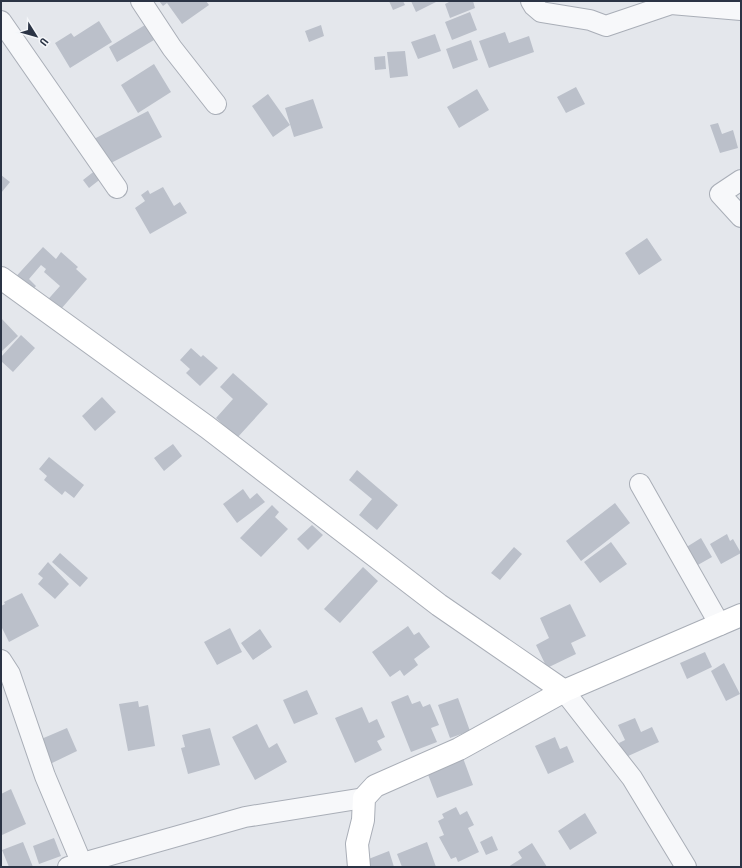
<svg xmlns="http://www.w3.org/2000/svg" width="742" height="868" font-family="'Roboto Condensed',sans-serif">
  <style>
    .building { fill: #bbc0ca }
    .lines { fill: none; stroke-linecap: round; stroke-linejoin: round }
    .street-casing { stroke: #a9aeb7; stroke-width: 22 }
    .secondary-casing { stroke: #a9aeb7; stroke-width: 24 }
    .street { stroke: #f7f8fa; stroke-width: 20 }
    .secondary { stroke: #fff; stroke-width: 22 }
  </style>
  <rect width="100%" height="100%" fill="#e4e7ec"/>
  <path class="building" d="M159 1H206L209 5 182 24 167 3 163 6Z
    M389 1H403L405 5 393 10Z
    M411 1H438L416 12Z
    M451 1H473L475 8 450 18 445 4Z
    M470 12 477 30 452 40 445 22Z
    M99 21 112 42 70 68 55 43 71 33 74 37Z
    M145 25 154 40 117 62 109 47Z
    M321 25 324 36 309 42 305 31Z
    M505 32 509 43 529 36 534 52 489 68 479 41Z
    M435 34 441 51 418 59 411 42Z
    M471 40 478 60 453 69 446 49Z
    M405 51 408 76 390 78 387 52Z
    M385 56 386 69 375 70 374 57Z
    M154 64 171 92 138 113 121 85Z
    M576 87 585 104 566 113 557 97Z
    M477 89 489 110 459 128 447 107Z
    M268 94 290 125 273 137 252 106Z
    M313 99 323 128 294 137 285 108Z
    M148 111 162 137 105 166 92 140Z
    M718 123 722 134 733 130 738 148 720 153 710 125Z
    M101 166 107 174 89 188 83 180Z
    M1 175 10 182 1 193Z
    M163 187 174 206 180 202 187 213 150 234 135 208 145 201 141 195 148 190 150 194Z
    M647 238 662 260 639 275 625 253Z
    M43 247 56 259 61 252 78 267 76 269 87 279 55 316 43 305 60 286 44 272 46 269 41 265 29 279 36 286 27 296 11 282Z
    M1 318 18 336 1 352Z
    M21 335 35 348 13 372 1 361V357Z
    M191 348 201 357 203 355 218 368 200 386 186 373 190 369 180 360Z
    M233 373 268 404 237 438 216 418 233 399 220 387Z
    M102 397 116 412 95 431 82 416Z
    M173 444 182 456 164 471 154 458Z
    M49 457 84 485 74 498 65 491 62 495 44 480 47 476 39 469Z
    M357 470 398 505 377 530 359 515 372 499 349 480Z
    M243 489 250 499 257 493 265 502 237 523 223 504Z
    M615 503 630 523 581 561 566 541Z
    M272 505 279 512 275 517 288 529 261 557 240 538Z
    M312 525 323 535 308 550 297 539Z
    M727 534 730 541 733 539 741 553 721 564 710 544Z
    M701 538 712 557 696 566 685 548Z
    M611 542 627 564 600 583 584 562Z
    M514 547 522 554 500 580 491 573Z
    M60 553 88 578 80 587 52 562Z
    M48 562 69 584 55 599 38 584 43 578 38 574Z
    M363 567 378 581 340 623 324 609Z
    M22 593 39 626 9 642 1 626V606L5 604 4 602Z
    M570 604 586 636 571 643 576 654 547 668 536 645 549 638 540 618Z
    M408 626 414 635 419 632 430 647 414 659 418 665 404 676 400 670 390 677 372 652Z
    M230 628 242 652 217 665 204 642Z
    M260 629 272 647 253 660 241 643Z
    M705 652 712 667 687 679 680 663Z
    M724 663 740 694 726 701 711 671Z
    M307 690 318 714 294 724 283 700Z
    M408 695 412 704 420 701 423 707 430 704 439 725 431 728 437 742 411 752 391 702Z
    M458 698 470 731 450 738 438 705Z
    M138 701 139 707 148 705 155 746 128 751 119 704Z
    M362 707 369 723 377 719 385 737 377 741 382 750 355 763 335 718Z
    M635 718 641 732 652 727 659 742 626 757 619 743 625 740 618 725Z
    M257 724 269 748 277 743 287 762 255 780 232 737Z
    M67 728 77 751 50 764 39 740Z
    M210 728 220 765 188 774 181 748 185 747 182 735Z
    M555 737 560 749 567 746 574 762 548 774 535 746Z
    M463 758 473 785 437 798 427 772Z
    M11 789 26 824 2 835 1 794Z
    M456 807 460 815 467 811 474 825 468 828 479 852 458 862 456 857 451 859 439 837 444 835 438 821 444 818 442 814Z
    M585 813 597 833 570 850 558 831Z
    M492 836 498 850 486 855 480 842Z
    M54 838 61 856 39 864 33 846Z
    M23 842 33 867H9L2 850Z
    M427 842 436 867H402L397 854Z
    M532 843 547 867H508L522 858 518 852Z
    M389 851 394 867H368L366 860Z"/>
  <g class="lines">
    <g class="street-casing">
      <path id="street" d="M141 1 172 48 216 104
        M531 1 534 6 541 12 590 20 606 26 671 4 741 10
        M1 21 117 188
        M741 180 720 194 741 217
        M640 484 720 625
        M1 660 10 674 45 776 82 864
        M564 691 632 778 686 867
        M68 867 245 817 364 798"/>
    </g>
    <g class="secondary-casing">
      <path id="secondary" d="M1 278 207 427 439 605 564 691
        M359 867 357 844 363 820 364 798 375 786 459 749 564 691 741 615"/>
    </g>
    <use href="#street" class="street"/>
    <use href="#secondary" class="secondary"/>
  </g>
  <rect width="742" height="868" fill="none" stroke="#2b3445" stroke-width="4"/>
  <g transform="translate(36 36) rotate(127)" stroke="#f4f6f9" stroke-width="3" paint-order="stroke">
  <path d="M0-3L7 15L0 10L-7 15Z" fill="#2b3445"/>
  <text y="-6" font-size="11" font-weight="bold" text-anchor="middle" fill="#2b3445">U</text>
  </g>
</svg>
